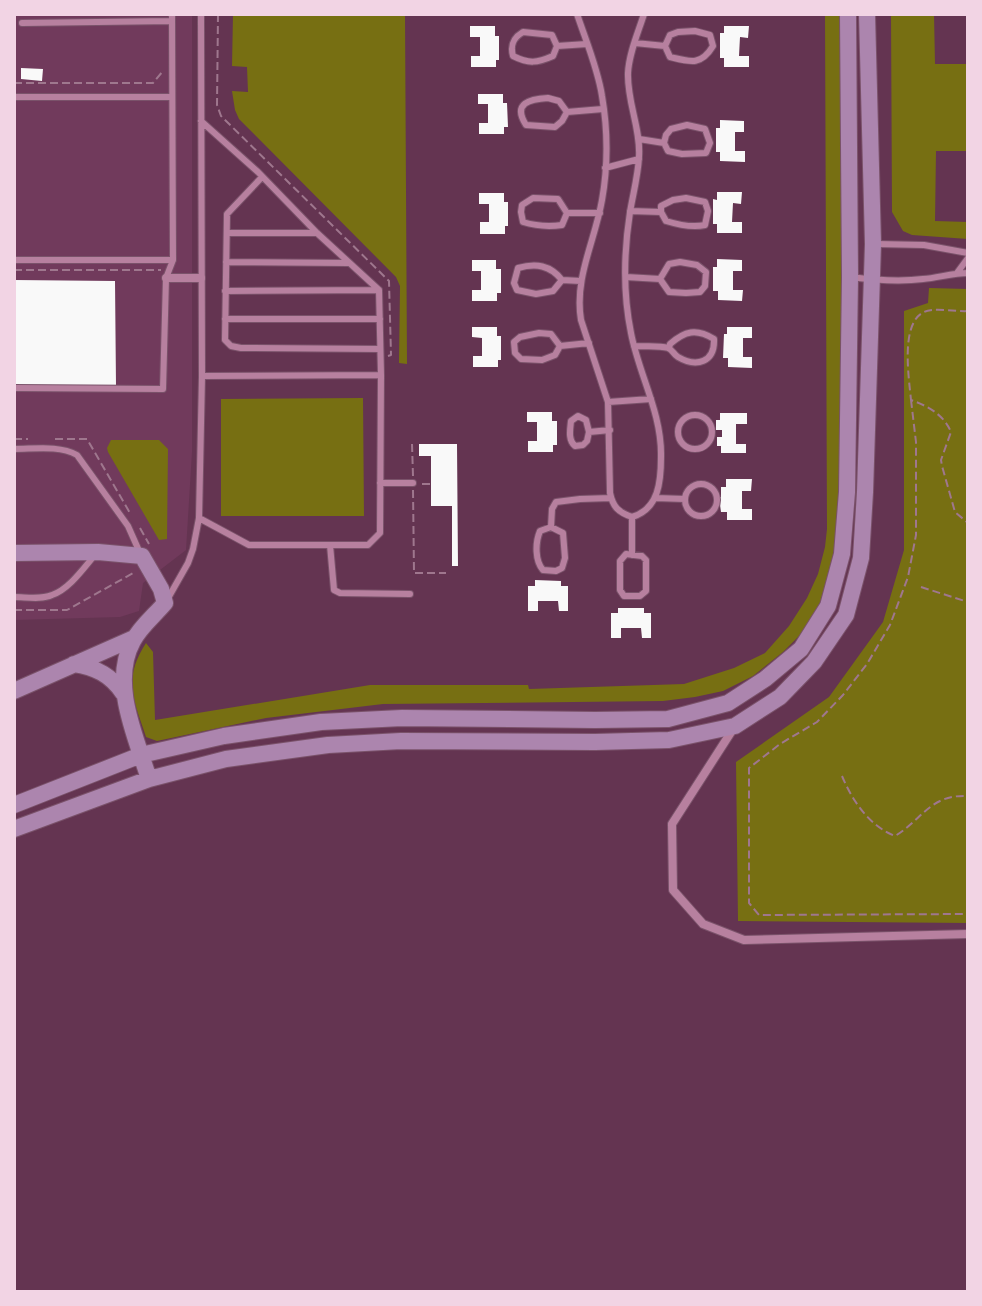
<svg xmlns="http://www.w3.org/2000/svg" width="982" height="1306" font-family="Montserrat,sans-serif">
  <style>
    .built { fill: #713a5c }
    .grass { fill: #776f12 }
    .building { fill: #f9f9f9 }
    .lines { fill: none; stroke-linecap: round; stroke-linejoin: round }
    .lane-casing { stroke: #7a526a; stroke-width: 8 }
    .street-casing { stroke: #7a526a; stroke-width: 10 }
    .secondary-casing { stroke: #7a526a; stroke-width: 18 }
    .path { stroke: #9f778e; stroke-width: 2; stroke-dasharray: 8 4; stroke-linecap: butt }
    .lane { stroke: #b7809f; stroke-width: 6 }
    .street { stroke: #b7809f; stroke-width: 8 }
    .secondary { stroke: #ac85ae; stroke-width: 16 }
  </style>
  <rect width="100%" height="100%" fill="#643451"/>
  <path class="built" d="M14 14H192V452L186 550 143 583 139 611 120 617 14 620Z"/>
  <path class="grass" d="M233 14H405L407 364 399 363 400 286 396 277 239 119 235 110 232 91 248 92 247 67 232 66Z
    M825 14H842L843 470 838 553 821 604 805 630 783 652 753 676 723 691 695 697 663 701 383 704 266 718 157 741 146 737C134 700 122 680 146 643L153 652 155 720 370 685H528L529 689 684 684 734 668 765 653 789 626 807 598 818 574 825 547 827 529Z
    M891 14H934L935 64H968V151H936L935 221 968 222V239L912 235 903 231 892 212Z
    M929 288 968 289V923L738 921 736 762 829 697 883 622 904 550V311L928 303Z
    M363 398 364 516H221V399Z
    M111 440H159L168 449 167 539 159 540 108 452 107 448Z"/>
  <path class="building" d="M470 26H495V36H499V60H496V67H471V56H480V37H470Z
    M724 26H749L748 38 740 37 739 56H749V67H724V58H720V33H724Z
    M21 68 43 69 42 81 21 79Z
    M478 94H503V103H507L508 127H504V134H479V123H488V104H478Z
    M720 120 744 121V132H735V151H745V162L720 161V152H716V128H720Z
    M717 192H742L741 204 733 203 732 222H742V233H717V224H713V199L717 200Z
    M479 193H504V202H508V226H505V234H480V222H489V204H479Z
    M717 259 742 260V271H733V290H743L742 301 718 300V291H713V267H717Z
    M472 260H496V269H501V293H497V301H472V290H481V271H472Z
    M14 280 115 281 116 386 14 385Z
    M472 327H497V336H501V360H498V367H473V356H482V338L472 337Z
    M727 327H752V338H743V357H752V368L728 367V358H723L724 334H727Z
    M527 412H552V421H557V445H553V452H528V441H537V422H527Z
    M720 413H747V424H736V444H746V453H721V446H717V437H722V430H716V420H720Z
    M419 444H457L458 566H452V506H431V456H419Z
    M726 479H752L751 491H742V509H752V520H727V512H721L719 497H721V487H726Z
    M535 580 561 581V586H568V611H559L558 601H538V611H528V586H535Z
    M618 608H644V613H651V638H642L641 628H621V638H611V613H618Z"/>
  <g class="lines">
    <g class="lane-casing">
      <path id="lane" d="M577 14C586 41 598 69 602 96 608 131 608 166 602 200 595 241 574 278 581 320L608 402 610 493C613 507 618 512 632 517 659 509 661 481 661 457 662 413 639 375 631 333 623 294 624 251 630 212 633 194 638 176 639 157 641 129 627 102 628 73 629 53 638 33 644 14
        M22 23 172 21
        M695 31 710 35 713 46C701 66 690 62 670 57L665 46 670 35 678 32Z
        M523 32 552 35 557 46 553 56C537 63 529 64 513 56 510 45 513 38 523 32Z
        M635 43 665 46
        M557 46 587 44
        M14 97H172
        M548 98 559 101 567 112 562 121 555 127 526 125C512 103 530 99 548 98Z
        M567 112 603 109
        M201 121 258 172 317 233 379 290 381 375 202 376
        M639 139 664 143 668 151 682 154 706 153 710 143 705 129 687 125 671 129 666 135 664 143
        M605 168 639 159
        M262 177 227 214 225 340 231 346 241 348 380 349
        M533 198 558 199 567 213 562 225C548 227 536 226 523 222L521 212 522 205Z
        M686 198 705 202 708 211 705 225C692 228 679 225 666 221L661 212V206L673 200Z
        M630 211 661 212
        M567 213H600
        M227 233H317
        M876 244 924 245 968 253
        M14 260H173
        M226 262 348 263
        M680 262 697 265 706 272 705 286 700 292 686 293 669 292 660 279 669 264Z
        M957 273 968 258
        M626 277 660 279
        M850 277C874 280 899 282 923 279 938 278 952 273 968 273
        M562 280 553 291 536 294 517 290 514 283 518 268C536 263 550 265 562 280L581 281
        M225 291 379 290
        M225 319H380
        M539 333 551 334 560 346 555 355 542 360 521 359 515 353 514 342 520 337Z
        M560 346 589 343
        M634 346C644 347 658 345 668 348 673 350 673 354 678 357 697 368 715 362 714 339 696 328 685 331 670 344L669 348
        M14 388 163 389 166 278 173 260 172 14
        M608 402 651 399
        M678 432a17 17 0 1 1 34 0a17 17 0 1 1-34 0Z
        M589 432 586 420 578 416 571 421C570 430 568 440 575 446L583 445 587 441 589 432 610 430
        M14 449C35 449 59 445 77 455L128 526 140 553
        M380 483H413
        M685 500a16 16 0 1 1 32 0a16 16 0 1 1-32 0Z
        M655 498 685 499
        M632 517V555
        M199 518 249 545H368L380 533 381 375
        M551 527 563 533 565 558 562 568 556 571 543 570C535 561 535 543 540 531Z
        M551 527 552 509 556 502 580 499 611 498
        M330 545 334 590 340 593 410 594
        M626 554 642 556 646 560V591L640 596H624L620 590V561Z
        M14 597C26 597 41 600 52 595 69 589 83 569 94 556
        M167 600 188 563 193 549 199 518 202 376 201 14"/>
    </g>
    <g class="street-casing">
      <path id="street" d="M166 278H201
        M735 726 672 824 673 890 703 924 744 940 968 934"/>
    </g>
    <g class="secondary-casing">
      <path id="secondary" d="M14 553 98 552 142 556 161 589 165 603C155 615 140 627 133 641 110 683 136 737 149 779
        M74 664C95 667 111 675 123 693
        M14 691 134 638
        M14 805 141 755 224 736 321 722 402 718 595 720 668 719 728 703 765 679 801 649 828 606 842 554 847 492 850 277 848 14
        M14 829 149 779 226 759 328 745 401 741 595 742 669 740 735 726 780 697 814 662 846 615 861 558 865 492 873 244 867 14"/>
    </g>
    <path class="path" d="M218 14 217 105 221 116 389 281 391 355 388 356
      M14 83H153L163 71
      M14 270H161
      M968 311C957 312 934 307 924 312 900 323 909 378 911 400 928 406 944 415 951 432L941 460 942 466 955 512 968 523
      M911 400 916 442V535L908 577 890 625 867 664 843 695 817 722 780 744 749 768V903L759 915 968 914
      M14 439H28
      M55 439H87L130 513
      M412 444 413 476
      M422 484H430
      M413 490 414 573H446
      M140 528 149 544
      M921 587 968 602
      M14 610H67L135 572
      M842 776C852 800 869 826 895 836 922 820 930 794 968 796"/>
    <use href="#lane" class="lane"/>
    <use href="#street" class="street"/>
    <use href="#secondary" class="secondary"/>
  </g>
  <rect width="982" height="1306" fill="none" stroke="#f2d4e4" stroke-width="32"/>
</svg>
